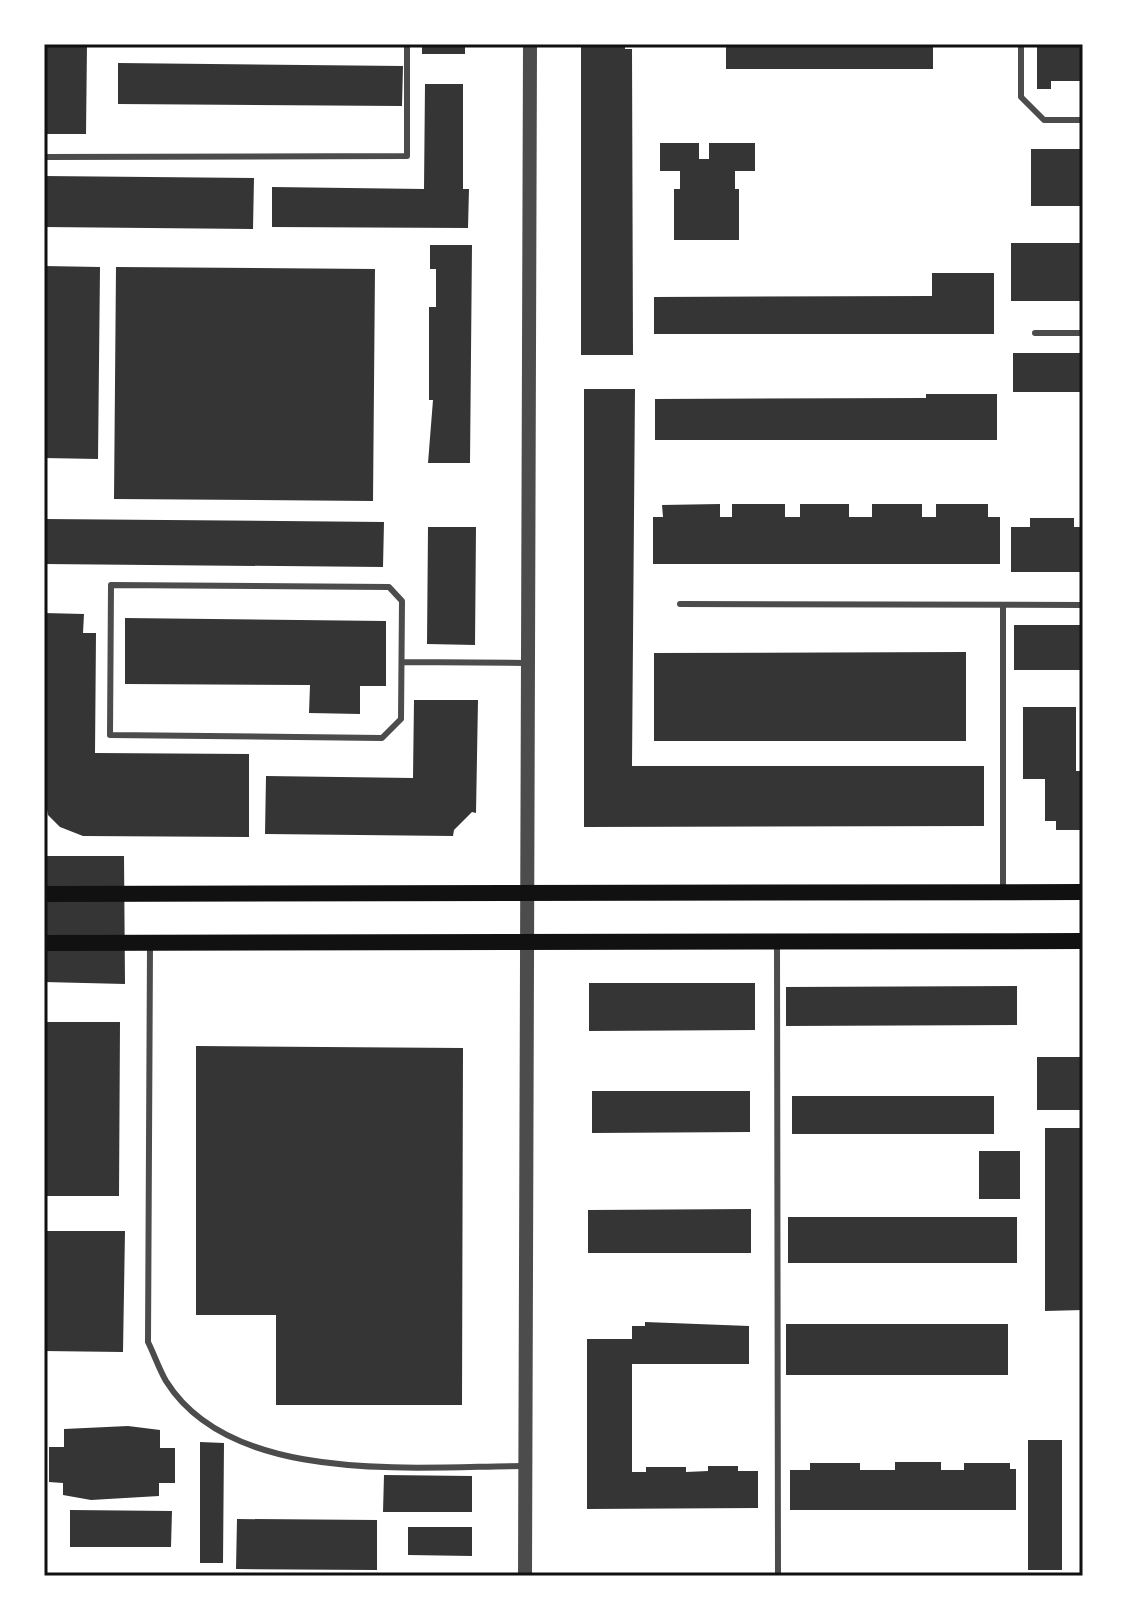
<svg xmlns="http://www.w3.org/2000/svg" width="1127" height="1620" font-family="Barlow,sans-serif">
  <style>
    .building { fill: #353535 }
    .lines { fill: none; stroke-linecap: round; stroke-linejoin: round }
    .service { stroke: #4c4c4c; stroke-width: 6 }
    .tertiary { stroke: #4c4c4c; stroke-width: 14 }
    .secondary { stroke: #111; stroke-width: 16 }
    .neatline { fill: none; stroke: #111; stroke-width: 3 }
  </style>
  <rect width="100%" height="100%" fill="#fff"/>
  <path class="building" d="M44 44H87L86 134H44Z
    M422 44H465V54H422Z
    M581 44H625V49H632L633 355H581Z
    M726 44H933V69H726Z
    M1037 44H1083V81H1051V89H1037Z
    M118 63 403 66 402 106 118 104Z
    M425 84H463V189H469L468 228 272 227V187L424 189Z
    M660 143H699V159H709V143H755V171H735V189H739V240H674V189H680V171H660Z
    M1031 149H1083V206H1031Z
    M44 176 254 178 253 229 44 227Z
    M1011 243H1083V301H1011Z
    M430 245H472L470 463H428L433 400H429V307H436V269H430Z
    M44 266 100 267 98 459 44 458Z
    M116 267 375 269 373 501 114 499Z
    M932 273H994V334H654V297L932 296Z
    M1013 353H1083V392H1013Z
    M584 389H635L632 766H984V826L584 827Z
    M926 394H997V440H655V399L926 398Z
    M720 504V517H732V504H785V517H800V504H849V517H872V504H922V517H936V504H988V517H1000V564H653V517H663L662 505Z
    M1030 518H1074V527H1083V572H1011V527H1030Z
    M44 519 384 522 383 567 44 564Z
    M428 527H476L475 645 427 644Z
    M44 613 84 614 83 633H96L95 753 249 754V837L83 836 60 827 48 815 44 794Z
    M125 618 386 621V686H360V714L309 713 310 685 125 684Z
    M1014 625H1083V670H1014Z
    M966 652V741H654V653Z
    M414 700H478L476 813 472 812 454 830 453 836 265 834 266 776 413 778Z
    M1023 707H1076V771H1083V830H1056V821H1045V779H1023Z
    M44 856H124L125 984 44 982Z
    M589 983H755V1030L589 1031Z
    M1017 986V1025L786 1026V987Z
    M44 1022H120L119 1196H44Z
    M196 1046 463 1048 462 1405H276V1315H196Z
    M1037 1057H1083V1110H1037Z
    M592 1091H750V1132L592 1133Z
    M792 1096H994V1134H792Z
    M1045 1128H1083V1310L1045 1311Z
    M979 1151H1020V1199H979Z
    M751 1209V1253H588V1210Z
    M788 1217H1017V1263H788Z
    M44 1231H125L123 1352 44 1351Z
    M645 1322 749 1326V1364H632V1472H646V1467H686V1472L708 1471V1466H738V1471H758V1508L587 1509V1339H632V1326H645Z
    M786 1324H1008V1375H786Z
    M128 1426 160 1430V1448H175V1483H159V1496L91 1500 63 1495V1483L49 1482V1447H64V1429Z
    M1028 1440H1062V1570H1028Z
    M200 1442 224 1443 223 1563H200Z
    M895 1462H941V1470H964V1463H1010V1469H1016V1510H790V1470H810V1463H860V1470H895Z
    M384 1475 472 1476V1512H383Z
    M70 1510 172 1511 171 1547H70Z
    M237 1519 377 1520V1570L236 1569Z
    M408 1527H472V1556L408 1555Z"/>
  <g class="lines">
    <path class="service" d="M1021 44V97L1044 120H1083
      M44 157 407 156V44
      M1035 333H1083
      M111 585 389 587 402 601 401 719 382 738 110 735Z
      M680 604 1083 605
      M1003 605V889
      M402 662 526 663
      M777 944 778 1576
      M150 946 148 1342C154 1354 159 1369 166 1381 232 1487 419 1466 525 1466"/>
    <path class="tertiary" d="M525 1576 530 44"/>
    <path class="secondary" d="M44 894 1083 892
      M44 943 1083 941"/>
  </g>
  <rect width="1127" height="1620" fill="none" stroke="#ffffff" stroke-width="92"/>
  <rect x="46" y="46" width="1035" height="1528" class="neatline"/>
</svg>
